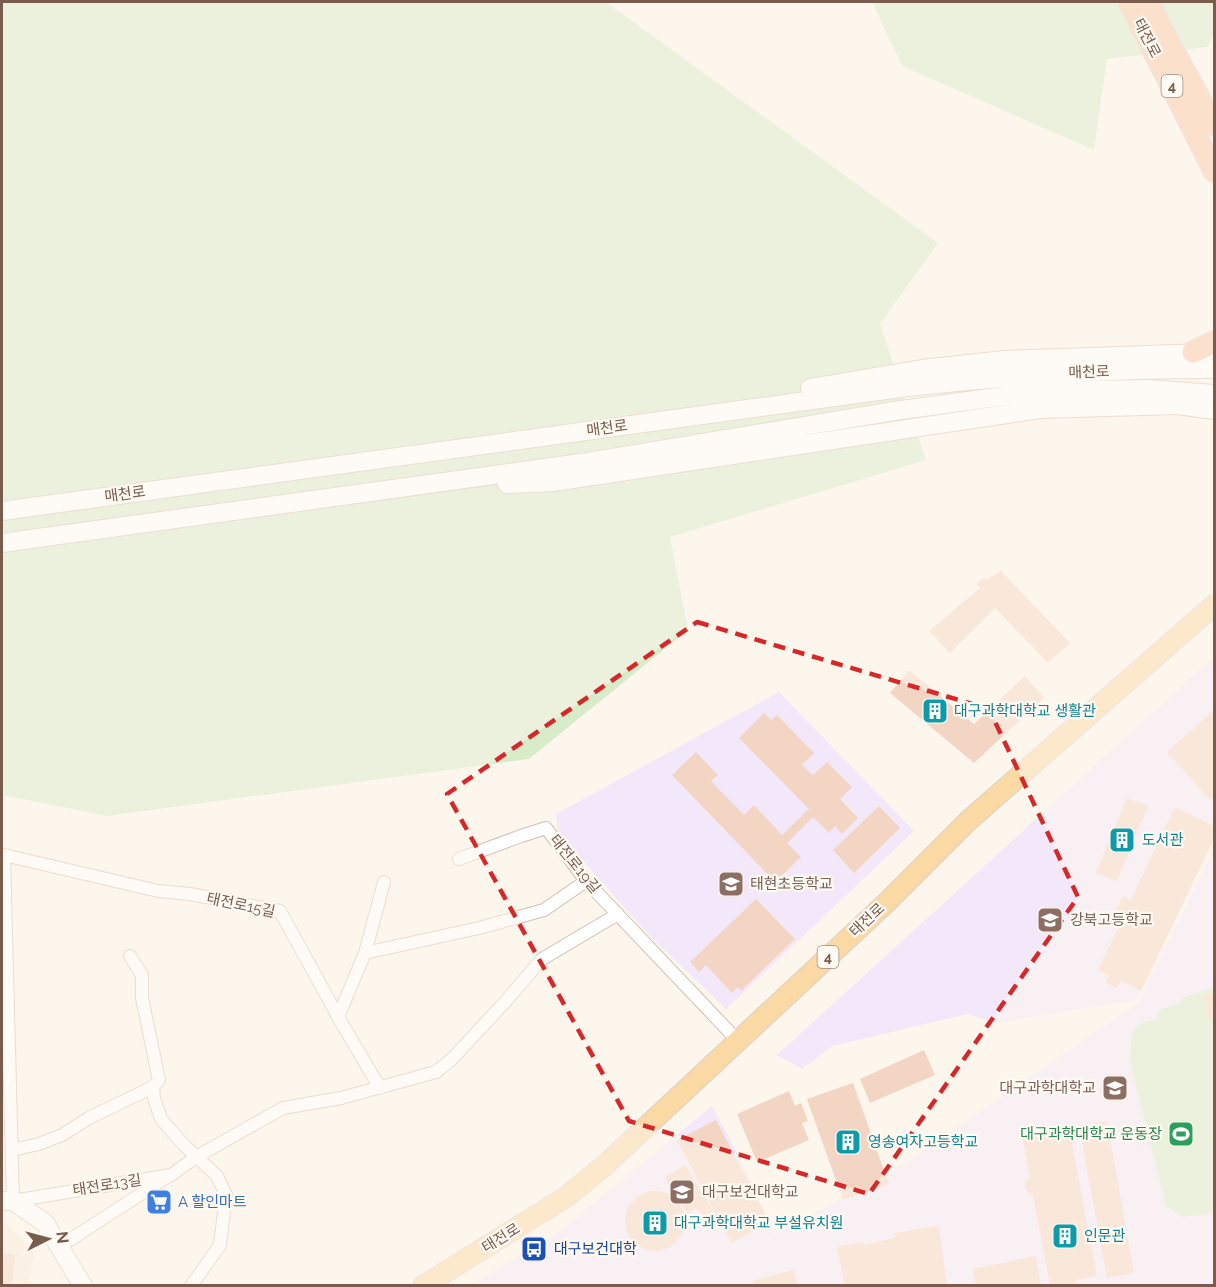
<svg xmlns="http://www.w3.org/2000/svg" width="1216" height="1287" font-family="Raleway,'Noto Sans KR',sans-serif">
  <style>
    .residential { fill: #f5e8da }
    .education { fill: #f3e8fa }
    .green { fill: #d8ecc9 }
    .building { fill: #f3d5c3 }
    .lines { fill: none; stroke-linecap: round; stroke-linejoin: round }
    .minor-casing { stroke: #d1beb0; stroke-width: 14 }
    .secondary-casing { stroke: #d6c0b0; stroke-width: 20 }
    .primary-casing { stroke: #dad1cd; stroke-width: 22 }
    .trunk-casing { stroke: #dad1cd; stroke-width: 23 }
    .minor { stroke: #fff; stroke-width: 12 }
    .secondary { stroke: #fff; stroke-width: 18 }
    .primary { stroke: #fbd9a5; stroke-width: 20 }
    .trunk { stroke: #f9c8a4; stroke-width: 21 }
    .marked { fill: none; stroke: #d62828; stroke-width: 4.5; stroke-dasharray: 12 8; stroke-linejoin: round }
    .labels { text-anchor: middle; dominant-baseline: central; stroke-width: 4.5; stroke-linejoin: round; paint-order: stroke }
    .shield { fill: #fffaf3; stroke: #a28b7f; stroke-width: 1.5 }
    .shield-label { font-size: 14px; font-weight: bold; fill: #7a5c4d }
    .street-label { font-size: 15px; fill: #7a5c4d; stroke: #fffaf3 }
    .culture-label { font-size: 15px; fill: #0d838f; stroke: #fffaf3; text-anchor: start }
    .education-label { font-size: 15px; fill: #785e54; stroke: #fffaf3; text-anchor: start }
    .leisure-label { font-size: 15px; fill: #27864d; stroke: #fffaf3; text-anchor: end }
    .shop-label { font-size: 15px; fill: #366cbe; stroke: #fffaf3; text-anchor: start }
    .transit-label { font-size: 15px; fill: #164399; stroke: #fffaf3; text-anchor: start }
  </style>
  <rect width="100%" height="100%" fill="#fdf6ec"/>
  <path class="residential" d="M2 1224H6L34 1251 29 1285 2 1286Z"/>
  <path class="education" d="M1214 657V839L1136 1000 996 1023 967 1014 833 1046 802 1069 777 1055Z
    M779 692 914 831 726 1009 649 935 558 833 556 814Z
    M1214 848V1285L470 1286 563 1229 712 1106 738 1154 775 1234 891 1173 1138 1003Z"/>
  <path class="green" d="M2 2H606L938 243 880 324 926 460 670 537 688 630 529 759 107 816 2 795Z
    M872 2H1214V33L1208 47 1107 59 1094 150 902 66Z
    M1214 987V1213L1183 1217 1166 1206 1130 1062 1131 1036 1136 1027 1143 1022 1158 1019 1157 1011 1180 1003 1182 998Z"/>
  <path class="building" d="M1001 571 1070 643 1048 663 995 608 950 653 929 631 980 588 976 584 984 577 987 580Z
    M909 670 974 724 1025 676 1044 698 974 763 890 693Z
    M1214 710V796L1210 800 1167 752Z
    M764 713 771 720 777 715 814 753 802 765 813 775 827 762 852 787 840 799 858 818 842 834 835 826 829 833 813 817 787 843 801 857 775 882 672 775 696 752 718 775 711 781 744 815 754 805 782 835 809 809 739 738Z
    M1127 798 1148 806 1117 881 1096 873Z
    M879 806 900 828 854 873 833 850Z
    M1175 807 1214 826V839L1141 991 1121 981 1117 988 1106 983 1109 976 1098 970 1119 926 1111 921 1123 896 1131 900Z
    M756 899 795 939 741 991 738 987 732 993 706 965 699 972 690 962Z
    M1214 993V1020L1209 1021 1204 995Z
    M924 1050 935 1075 870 1103 860 1079Z
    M853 1083 889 1184 843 1200 807 1099Z
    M789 1091 795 1106 801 1103 808 1121 802 1123 809 1140 757 1162 737 1114Z
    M716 1120 770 1223 731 1243 677 1140Z
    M1107 1121 1134 1273 1107 1278 1079 1126Z
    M1069 1127 1097 1276 1076 1280 1077 1284 1050 1286 1033 1195 1029 1193 1025 1188 1026 1181 1030 1177 1022 1135Z
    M685 1165 715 1214 705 1220 697 1208 688 1214 665 1177Z
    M625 1221a30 30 0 1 1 60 0a30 30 0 1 1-60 0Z
    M939 1226 947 1286H845L837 1247 862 1242 864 1245 895 1238 894 1233Z
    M2 1254 15 1255 12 1286H2Z
    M1036 1256 1041 1286H976L973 1269Z
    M794 1270 798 1286H754L753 1281Z"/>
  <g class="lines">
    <g class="minor-casing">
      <path id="minor" d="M459 859 521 836 546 828 586 881 739 1042
        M365 953 479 928 544 910 586 881
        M130 956 142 975V998L159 1080 153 1087 154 1098 161 1119 183 1144 217 1176 226 1195 220 1245 191 1286
        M338 1017 365 953 384 882
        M380 1088 341 1022 280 911 190 894 158 891 4 855 13 1201 171 1175 196 1157 283 1108 341 1098 436 1072 452 1059 505 1002 542 959 618 914
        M12 1150 39 1144 62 1135 89 1118 153 1087
        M59 1247 167 1177"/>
    </g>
    <g class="secondary-casing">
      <path id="secondary" d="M810 388 922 369 1004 360 1206 353
        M507 484 553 482 1040 409 1178 405 1214 410
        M2 511 908 387C1010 376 1112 368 1214 369
        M2 543 588 462 894 411 1041 391 1148 389 1214 394
        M2 1201H13L45 1223 83 1286"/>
    </g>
    <g class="primary-casing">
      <path id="primary" d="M423 1286 566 1197 604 1166 885 904 968 821 1214 605"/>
    </g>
    <g class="trunk-casing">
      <path id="trunk" d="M1129 2 1214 171
        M1149 2 1165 35 1214 125
        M1193 352 1214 342"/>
    </g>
    <use href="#minor" class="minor"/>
    <use href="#secondary" class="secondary"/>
    <use href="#primary" class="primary"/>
    <use href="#trunk" class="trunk"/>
  </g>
  <path d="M0 0H1216V1287H0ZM697 622 989 709 1078 897 869 1194 629 1121 447 794Z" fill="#fdf6ec" fill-opacity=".55" fill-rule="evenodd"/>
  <path class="marked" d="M697 622 989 709 1078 897 869 1194 629 1121 447 794Z"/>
  <defs>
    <g id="building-square" transform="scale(1.35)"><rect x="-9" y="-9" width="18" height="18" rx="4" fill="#0f9aa8" stroke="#fffaf3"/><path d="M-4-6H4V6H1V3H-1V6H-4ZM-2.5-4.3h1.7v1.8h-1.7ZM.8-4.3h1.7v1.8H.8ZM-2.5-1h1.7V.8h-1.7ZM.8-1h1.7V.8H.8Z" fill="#fff"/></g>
    <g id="school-square" transform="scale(1.35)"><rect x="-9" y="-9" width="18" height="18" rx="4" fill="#8d6e63" stroke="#fffaf3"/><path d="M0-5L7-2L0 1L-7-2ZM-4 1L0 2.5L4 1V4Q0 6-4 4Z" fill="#fff"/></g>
    <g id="university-square" transform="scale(1.35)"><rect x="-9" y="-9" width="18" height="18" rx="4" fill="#8d6e63" stroke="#fffaf3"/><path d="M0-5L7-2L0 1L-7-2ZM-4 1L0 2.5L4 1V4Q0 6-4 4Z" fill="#fff"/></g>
    <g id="stadium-square" transform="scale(1.35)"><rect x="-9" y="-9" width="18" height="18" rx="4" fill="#2e9e5b" stroke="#fffaf3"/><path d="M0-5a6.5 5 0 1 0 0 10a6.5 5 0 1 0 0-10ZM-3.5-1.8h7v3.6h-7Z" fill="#fff"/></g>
    <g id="supermarket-square" transform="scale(1.35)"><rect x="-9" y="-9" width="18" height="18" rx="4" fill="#3f7fe0" stroke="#fffaf3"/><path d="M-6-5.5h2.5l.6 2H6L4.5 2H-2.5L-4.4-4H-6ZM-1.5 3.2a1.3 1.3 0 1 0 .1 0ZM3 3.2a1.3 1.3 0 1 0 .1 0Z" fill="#fff"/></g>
    <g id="bus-square" transform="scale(1.35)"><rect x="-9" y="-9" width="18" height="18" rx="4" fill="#1a4fb4" stroke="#fffaf3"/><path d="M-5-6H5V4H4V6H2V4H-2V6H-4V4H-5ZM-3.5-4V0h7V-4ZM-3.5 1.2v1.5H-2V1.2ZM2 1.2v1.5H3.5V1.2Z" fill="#fff"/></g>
  </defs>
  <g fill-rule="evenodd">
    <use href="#building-square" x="935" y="711"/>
    <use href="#building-square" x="1122" y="840"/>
    <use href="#school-square" x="731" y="884"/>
    <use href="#school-square" x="1050" y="920"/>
    <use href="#university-square" x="1115" y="1088"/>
    <use href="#stadium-square" x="1181" y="1134"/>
    <use href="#building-square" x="848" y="1142"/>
    <use href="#university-square" x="682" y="1192"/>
    <use href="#supermarket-square" x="159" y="1202"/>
    <use href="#building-square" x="655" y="1223"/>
    <use href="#building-square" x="1065" y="1236"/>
    <use href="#bus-square" x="534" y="1249"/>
  </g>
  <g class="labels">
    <g class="shield">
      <rect x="1161.5" y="75" width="21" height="22" rx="4.5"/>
      <rect x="817.5" y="946" width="21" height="22" rx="4.5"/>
    </g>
    <g class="shield-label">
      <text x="1172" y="86">4</text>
      <text x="828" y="957">4</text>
    </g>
    <g class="street-label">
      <text transform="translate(1147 38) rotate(63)">태전로</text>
      <text transform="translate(1089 372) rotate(-2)">매천로</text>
      <text transform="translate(607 428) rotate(-8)">매천로</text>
      <text transform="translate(125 494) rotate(-8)">매천로</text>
      <text transform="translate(575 864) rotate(51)">태전로19길</text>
      <text transform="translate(241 905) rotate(12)">태전로15길</text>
      <text transform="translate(867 920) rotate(-43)">태전로</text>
      <text transform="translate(107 1185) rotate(-9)">태전로13길</text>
      <text transform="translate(501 1238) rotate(-32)">태전로</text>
    </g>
    <g class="culture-label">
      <text x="954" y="711">대구과학대학교 생활관</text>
      <text x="1142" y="840">도서관</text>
      <text x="868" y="1142">영송여자고등학교</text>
      <text x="674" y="1223">대구과학대학교 부설유치원</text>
      <text x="1084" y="1236">인문관</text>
    </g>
    <g class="education-label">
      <text x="750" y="884">태현초등학교</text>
      <text x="1070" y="920">강북고등학교</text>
      <text x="1096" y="1088" text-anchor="end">대구과학대학교</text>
      <text x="702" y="1192">대구보건대학교</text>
    </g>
    <g class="leisure-label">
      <text x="1162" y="1134">대구과학대학교 운동장</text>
    </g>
    <g class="shop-label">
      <text x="178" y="1202">A 할인마트</text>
    </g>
    <g class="transit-label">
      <text x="554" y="1249">대구보건대학</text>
    </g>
  </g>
  <rect width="1216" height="1287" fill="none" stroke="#7a5c4d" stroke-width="6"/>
  <g transform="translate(48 1239) rotate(84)" stroke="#fffaf3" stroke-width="4.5" paint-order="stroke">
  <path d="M0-4.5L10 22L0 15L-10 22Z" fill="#7a5c4d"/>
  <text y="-9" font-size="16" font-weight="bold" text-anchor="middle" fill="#7a5c4d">N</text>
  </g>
</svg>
